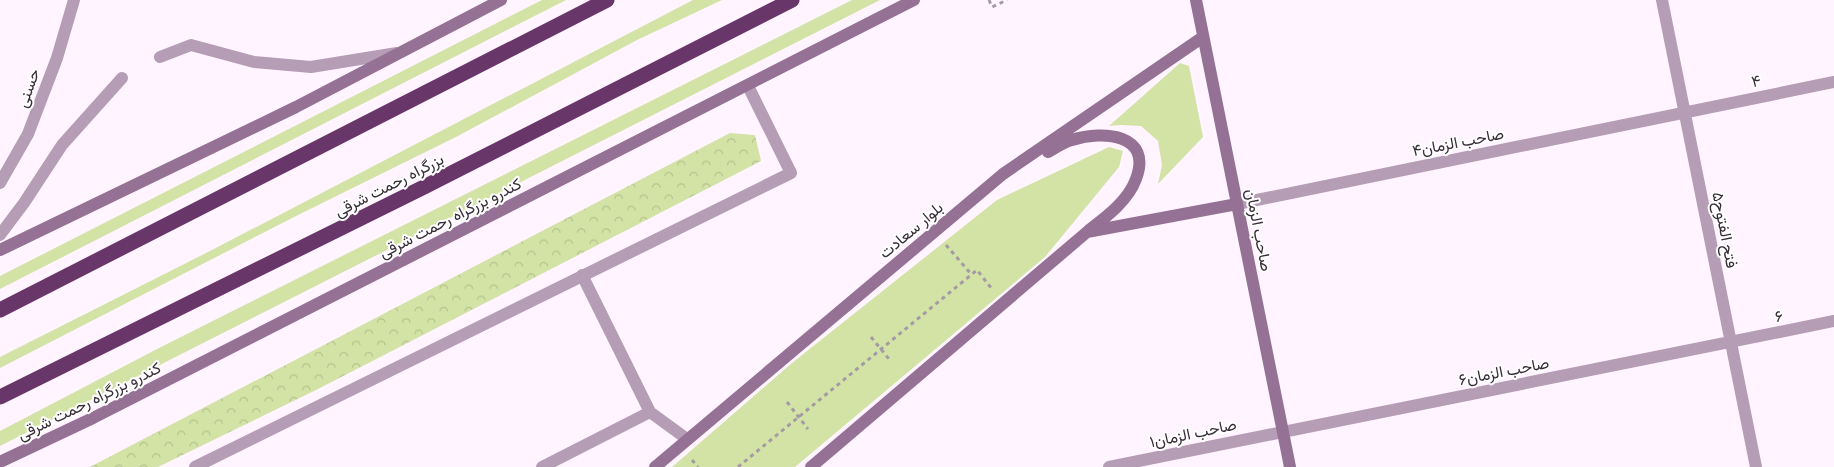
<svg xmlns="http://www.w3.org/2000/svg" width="1834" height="467" font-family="Karla,Vazirmatn,sans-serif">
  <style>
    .green { fill: #d2e3a5 }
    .park { fill: url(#park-crowns) }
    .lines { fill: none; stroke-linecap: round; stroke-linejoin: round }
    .path { stroke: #a59aa5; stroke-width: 3; stroke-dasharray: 4 4; stroke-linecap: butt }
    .lane { stroke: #b69db6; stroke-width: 12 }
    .street { stroke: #b69db6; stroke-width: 12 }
    .secondary { stroke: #957195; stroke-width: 12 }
    .highway { stroke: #683669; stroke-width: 15 }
    .labels { text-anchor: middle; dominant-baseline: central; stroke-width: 4; stroke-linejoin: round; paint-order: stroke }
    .street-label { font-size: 16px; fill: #372d37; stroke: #fff }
  </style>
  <defs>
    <pattern id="park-crowns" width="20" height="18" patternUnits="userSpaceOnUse" patternTransform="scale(1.25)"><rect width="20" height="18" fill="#d2e3a5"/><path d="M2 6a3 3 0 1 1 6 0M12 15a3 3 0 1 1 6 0" fill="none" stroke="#b5c38f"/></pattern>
  </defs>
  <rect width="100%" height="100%" fill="#fff4ff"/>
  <path class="green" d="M542 0H566L0 289V276Z
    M693 0H722L637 40 456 137 298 215 0 368V357L210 251Z
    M852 0H880L0 446V431L159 348Z
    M1180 63 1189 66 1203 137 1158 184 1162 165 1158 141 1141 126 1121 125 1109 126Z
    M1109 147 1123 151 1119 167 1045 257 795 467H672L792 363 997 200Z"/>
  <path class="park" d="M730 133 755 135 761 161 316 390 158 467H90Z"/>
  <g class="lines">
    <path class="path" d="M989 0 992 7 1007 0
      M946 245 972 275
      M871 337 889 359
      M787 402 808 429
      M692 460 698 467
      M738 467 977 270 992 289"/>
    <path class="lane" d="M160 57 191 45 254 62 311 67 397 53
      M0 235 24 203 62 145 122 78"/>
    <path class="street" d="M1662 0 1756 467
      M0 183 28 134 57 58 74 0
      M1237 204 1834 82
      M650 412 687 439
      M195 467 791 173 748 86
      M542 467 650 412 582 275
      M1109 467 1834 321"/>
    <path class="secondary" d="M1196 0 1290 467
      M1048 152C1055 148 1064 142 1072 140 1103 130 1153 134 1136 179 1128 201 1106 217 1089 230
      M0 250 296 107 501 0
      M0 462 93 418 914 0
      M655 467 1003 174 1203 37
      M811 467 1087 232 1237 204"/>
    <path class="highway" d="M0 310 607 0
      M0 397 424 187 792 0"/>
  </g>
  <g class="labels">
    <g class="street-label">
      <text transform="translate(1756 81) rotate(-12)">۴</text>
      <text transform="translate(28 88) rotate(-70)">حسنی</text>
      <text transform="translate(1458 142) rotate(-11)">صاحب الزمان۴</text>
      <text transform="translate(389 185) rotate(-27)">بزرگراه رحمت شرقی</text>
      <text transform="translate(450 218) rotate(-27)">کندرو بزرگراه رحمت شرقی</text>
      <text transform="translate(911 230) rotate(-40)">بلوار سعادت</text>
      <text transform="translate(1259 230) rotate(79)">صاحب الزمان</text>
      <text transform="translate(1725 230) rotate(79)">فتح الفتوح۵</text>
      <text transform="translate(1779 316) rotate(-12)">۶</text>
      <text transform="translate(1504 371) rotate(-11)">صاحب الزمان۶</text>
      <text transform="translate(89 401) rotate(-26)">کندرو بزرگراه رحمت شرقی</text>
      <text transform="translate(1193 433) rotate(-12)">صاحب الزمان۱</text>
    </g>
  </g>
</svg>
